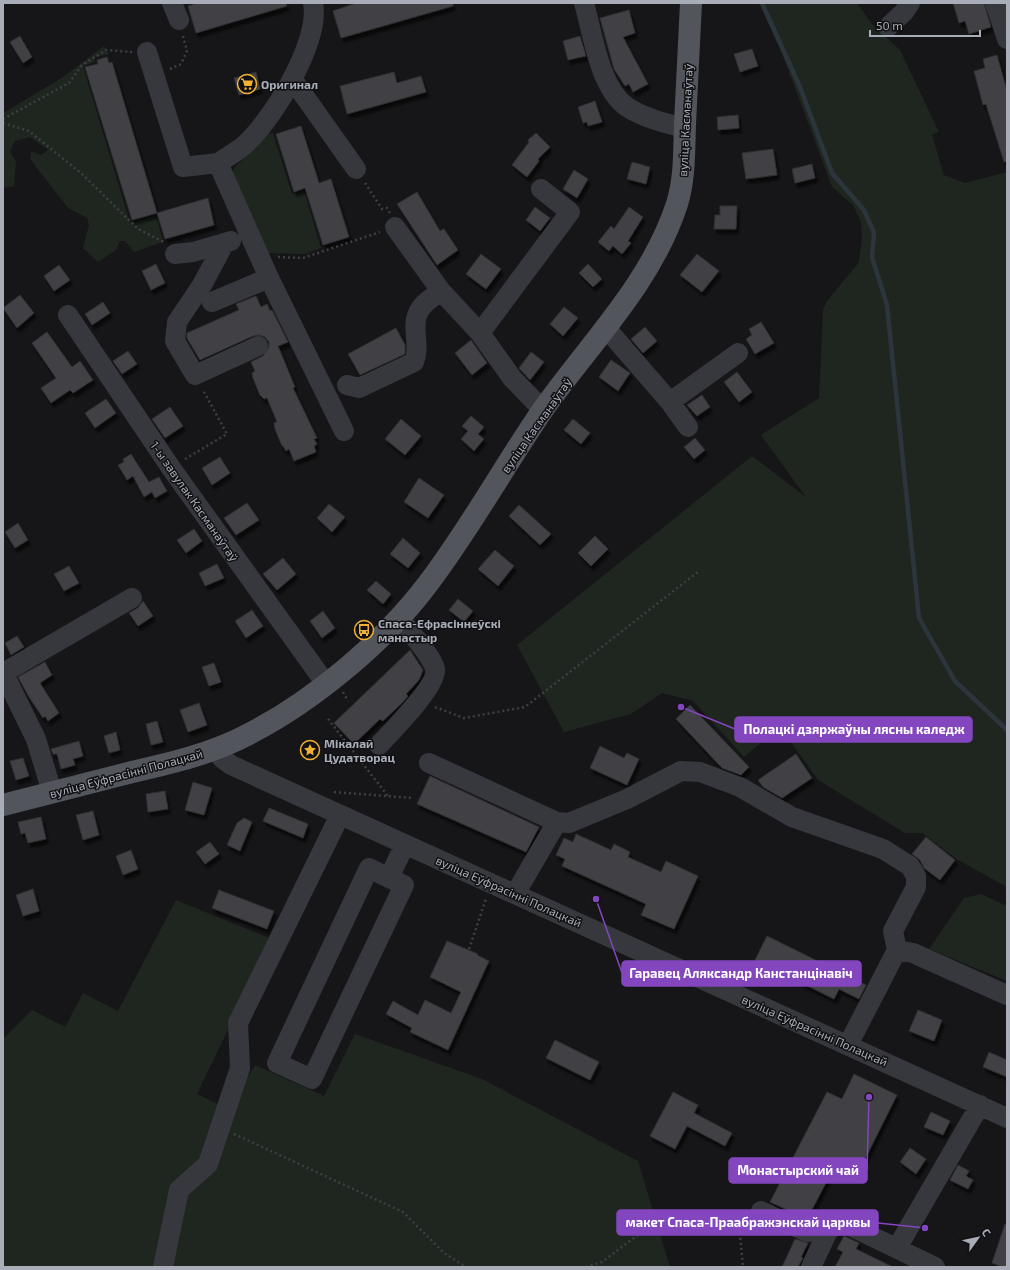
<svg xmlns="http://www.w3.org/2000/svg" width="1010" height="1270" font-family="'Exo 2',sans-serif">
  <style>
    .green { fill: #1e261f }
    .lines { fill: none; stroke-linecap: round; stroke-linejoin: round }
    .stream { stroke: #2c353c; stroke-width: 4.5 }
    .building { fill: #404145; stroke: #303034; filter: url(#shadow) }
    .path { stroke: #3d3f44; stroke-width: 2.5; stroke-dasharray: 2 3; stroke-linecap: butt }
    .minor { stroke: #37383d; stroke-width: 20 }
    .major { stroke: #53555c; stroke-width: 22 }
    .labels { text-anchor: middle; dominant-baseline: central; stroke-width: 3; stroke-linejoin: round; paint-order: stroke }
    .poi-label { font-size: 12px; font-weight: bold; fill: #a8adb8; stroke: #111113; text-anchor: start }
    .street-label { font-size: 12px; fill: #a8adb8; stroke: #111113 }
    .leader { fill: none; stroke: #8446be; stroke-width: 1.5 }
    .callout-dot { fill: #8446be; stroke: #111113; stroke-width: 1.5 }
    .callout { fill: #8446be; stroke: #8446be; stroke-width: 1.5 }
    .callout-label { font-size: 13px; text-anchor: middle; font-weight: bold; fill: #fff }
  </style>
  <defs>
    <filter id="shadow"><feDropShadow dx="2.5" dy="4.5" stdDeviation="1" flood-color="#0009"/></filter>
  </defs>
  <rect width="100%" height="100%" fill="#161618"/>
  <path class="green" d="M759 3H857L872 24 900 50 939 132 932 135 944 175 965 183 1007 172V887L958 860 922 833H905L818 780 780 727 744 757 693 701 662 693 631 714 564 732 517 645 752 456 806 497 761 435 819 398 823 310 827 301 859 262 862 237 861 222 853 205 832 187 783 56Z
    M104 46 109 54 94 58 95 62 83 66 130 223 156 215 163 242 134 252 125 241H120L116 250 98 262 83 248 89 225 87 218 68 208 30 159 31 151 41 155 48 150 30 137 15 141 10 151 16 162 14 186 3 188V113L63 77Z
    M273 133 292 194 304 191 321 248 305 254 266 253 232 173 235 167 248 155 265 135Z
    M981 894 1007 906V981L929 949 964 898Z
    M176 900 272 939 197 1094 229 1109 255 1065 324 1096 355 1034 482 1079 638 1161 670 1267H3L4 1038 32 1010 65 1027 83 993 118 1011Z"/>
  <g class="lines">
    <path class="stream" d="M762 3 800 87 832 173 864 210 874 233 872 257 887 305 919 618 955 681 1007 730"/>
  </g>
  <path class="building" d="M198 3H286L287 6 196 33 188 6Z
    M356 3H453V6L341 38 333 11Z
    M953 3H984L991 27 969 34 965 21 959 23Z
    M629 10 635 33 623 37 648 84 633 92 629 84 625 86 614 69 600 18Z
    M20 36 32 57 23 63 10 42Z
    M580 36 586 56 568 60 563 41Z
    M752 49 758 66 740 72 734 54Z
    M997 55 1007 91V161L1004 162 986 104 983 105 974 71 985 68 983 59Z
    M107 57 109 63 112 62 157 213 132 220 85 67 98 64 97 60Z
    M256 72 260 89 239 95 234 78Z
    M394 72 397 83 421 76 426 92 347 114 340 86Z
    M595 101 602 122 588 126 587 122 583 123 578 107Z
    M738 115 739 128 718 130 717 117Z
    M301 126 319 183 331 179 349 237 323 245 305 188 294 192 276 134Z
    M536 133 550 147 538 159 539 161 527 177 512 165 529 142 528 140Z
    M773 149 777 175 746 179 742 153Z
    M632 162 650 167 646 184 627 179Z
    M812 164 815 178 795 183 792 169Z
    M574 170 588 179 577 198 563 189Z
    M417 192 440 231 444 229 458 250 437 265 397 204Z
    M208 198 214 225 165 239 157 213Z
    M720 206H737L736 229H714L715 215H720Z
    M535 207 550 218 540 231 526 220Z
    M629 207 643 217 628 241 631 243 622 254 613 246 609 251 598 242 611 226 614 229Z
    M481 254 501 269 486 289 466 274Z
    M697 254 719 271 702 292 680 275Z
    M156 264 165 283 151 290 142 271Z
    M588 264 602 279 593 287 579 273Z
    M59 265 70 280 54 291 44 276Z
    M20 295 34 313 17 328 3 308Z
    M256 296 261 307 267 304 270 311 272 310 288 342 278 346 295 387 293 388 317 438 314 439 317 444 314 446 316 452 294 461 289 449 286 451 283 446H282L275 429 274 423 277 422 267 398 264 399 260 395 253 378 252 373 255 371 251 362 263 356 269 347V342L265 337 259 335 253 336 200 360 187 338V333L239 310 236 304Z
    M103 302 110 313 92 325 85 314Z
    M564 307 578 318 563 336 550 324Z
    M761 322 774 343 755 354 746 339 752 335 749 329Z
    M645 327 657 341 643 353 631 339Z
    M396 328 405 345V354L360 375 348 354Z
    M47 332 72 367 80 361 93 380 73 393 70 390 51 403 41 388 56 378 32 343Z
    M471 340 487 363 472 375 455 353Z
    M128 351 137 364 122 374 113 361Z
    M531 352 544 362 530 380 519 368Z
    M611 360 630 373 618 391 599 377Z
    M737 372 752 392 739 402 724 382Z
    M702 395 710 407 697 416 687 405Z
    M106 399 116 413 95 428 85 413Z
    M170 407 183 426 165 438 152 419Z
    M471 416 484 427 478 434 484 439 474 451 461 439 468 431 462 426Z
    M401 419 421 436 405 455 385 439Z
    M573 419 590 433 581 444 564 430Z
    M695 438 705 450 694 459 684 447Z
    M131 454 149 482 159 477 167 491 155 498 152 492 144 497 133 476 127 480 118 465 124 462 123 459Z
    M220 457 230 473 212 485 202 468Z
    M419 478 444 495 428 518 404 502Z
    M247 503 259 520 236 535 224 518Z
    M329 504 345 517 332 532 317 518Z
    M519 505 551 534 540 545 509 516Z
    M18 523 28 540 15 548 5 532Z
    M194 529 202 541 186 553 177 540Z
    M595 536 608 549 591 566 578 553Z
    M403 538 420 553 408 568 390 554Z
    M495 550 514 566 498 586 478 569Z
    M283 558 296 574 277 590 263 574Z
    M217 564 224 578 205 586 199 573Z
    M69 566 79 583 64 591 54 574Z
    M376 581 391 594 383 604 367 590Z
    M458 599 473 611 464 622 449 610Z
    M143 601 153 616 138 626 129 613 138 608Z
    M252 610 263 626 246 638 235 621Z
    M323 611 335 628 322 638 310 621Z
    M17 636 24 647 11 655 5 643Z
    M410 650 423 670 419 680 406 694 408 696 402 703 383 721 380 719 354 744 334 723Z
    M45 662 52 675 40 683 59 713 48 721 45 716 43 718 29 697 18 677Z
    M214 663 221 682 209 686 202 667Z
    M199 703 207 725 188 732 180 710Z
    M690 705 749 767 741 775 722 768 676 719Z
    M157 721 163 742 151 745 146 724Z
    M116 732 120 750 109 753 104 736Z
    M79 741 83 756 73 759 75 765 61 769 57 754H53L51 749Z
    M600 746 624 758 627 753 639 759 627 785 590 768Z
    M796 754 812 778 782 798 763 787 758 780Z
    M23 758 29 776 16 780 10 761Z
    M430 776 539 827 526 852 417 804Z
    M193 782 212 788 204 815 185 810Z
    M165 791 168 809 148 812 146 794Z
    M269 808 308 824 303 838 263 821Z
    M93 811 99 835 83 840 76 815Z
    M41 817 46 839 28 843 25 833 21 834 18 822Z
    M244 818 252 822 240 851 227 845 237 823Z
    M576 834 611 850 614 844 630 852 628 857 661 872 666 861 698 876 674 929 641 915 646 904 562 866 565 859 556 855 564 838 573 842Z
    M926 837 955 860 940 880 924 868 920 860 912 854Z
    M210 842 219 854 205 864 196 852Z
    M131 850 138 869 123 875 116 856Z
    M33 889 39 911 23 916 16 895Z
    M219 890 274 911 267 929 212 908Z
    M767 936 866 985 859 999 839 989 834 999 755 960Z
    M447 941 478 954 477 955 489 961 448 1050 410 1032 412 1028 386 1014 393 1001 418 1015 425 1000 451 1013 461 992 430 977Z
    M918 1010 942 1020 934 1041 909 1031Z
    M555 1040 599 1062 590 1080 546 1058Z
    M989 1052 1007 1060V1077L983 1067Z
    M854 1074 897 1095 860 1169 839 1158 807 1219 770 1202 827 1092 842 1099Z
    M673 1092 698 1105 694 1113 732 1133 725 1146 687 1126 675 1149 650 1136Z
    M931 1112 950 1121 943 1135 924 1127Z
    M910 1148 926 1159 916 1174 900 1162Z
    M958 1165 969 1171 966 1176 973 1180 968 1189 950 1180Z
    M1005 1224 1007 1225V1267H1003L992 1263Z
    M844 1236 859 1243 856 1249 893 1267H835L843 1252 837 1249Z
    M795 1239 808 1243 801 1257 803 1258 800 1263 798 1267H782Z"/>
  <g class="lines">
    <path class="path" d="M170 69 181 64 187 51 183 36
      M3 119 69 83 82 65 106 50 132 52
      M3 123 29 131 82 174 138 229 164 242
      M365 183 382 209 387 208 390 213
      M278 257 303 258 380 232
      M185 459 227 434 203 390
      M343 692 348 701
      M435 707 464 718 525 707 699 571
      M328 719 388 796
      M334 792 413 798
      M469 949 486 899
      M234 1134 403 1212 444 1253 466 1267
      M740 1213 739 1224 743 1267
      M586 1267 602 1262 638 1235 669 1219 746 1212"/>
    <path class="minor" d="M172 3 179 20
      M313 3C321 41 271 124 241 148 234 153 226 158 218 163L269 278 344 431
      M584 3C593 34 599 87 627 107 644 118 665 123 685 128
      M995 3 1007 39
      M888 27 904 12 910 3
      M147 52 183 167 218 163
      M293 80 356 169
      M395 227 441 291 480 333 512 378 543 410
      M224 244 202 285 177 322 175 341 195 375 258 346
      M175 254 193 252 231 241
      M212 302 269 278
      M68 315 171 468 326 684
      M606 328 670 402 688 427
      M480 333 570 212 541 189
      M347 385 359 388 414 362C421 346 411 328 418 313 422 303 433 297 441 291
      M670 402 738 353
      M3 672 36 739 52 792
      M3 673 132 598
      M379 745C391 732 438 685 435 669 432 656 408 629 399 618
      M215 750 223 759 231 765 1007 1118
      M429 763 557 822
      M389 878 369 868 277 1063 312 1079 404 885 389 878 405 844
      M515 894 557 822 569 823 627 799 681 771 700 772 740 787 792 817 883 849 910 866 916 876V887L893 931 897 950 848 1045
      M897 950 913 953 1007 995
      M761 1211 807 1232 829 1229 844 1223 935 1267
      M897 1248 980 1105
      M163 1267 179 1190 208 1164 240 1068 238 1023 340 815
      M811 1267 829 1229"/>
    <path class="major" d="M3 805C46 794 89 783 132 772 171 763 211 754 247 735 312 702 383 643 427 585 469 530 503 468 542 411 589 344 651 284 677 204 685 178 684 151 685 124 687 84 689 43 691 3"/>
  </g>
  <defs>
    <g id="supermarket-ring" transform="scale(1)"><circle r="9.5" fill="#111113" stroke="#f2b134" stroke-width="1.5"/><path d="M-6-5.5h2.5l.6 2H6L4.5 2H-2.5L-4.4-4H-6ZM-1.5 3.2a1.3 1.3 0 1 0 .1 0ZM3 3.2a1.3 1.3 0 1 0 .1 0Z" fill="#f2b134"/></g>
    <g id="bus-ring" transform="scale(1)"><circle r="9.5" fill="#111113" stroke="#f2b134" stroke-width="1.5"/><path d="M-5-6H5V4H4V6H2V4H-2V6H-4V4H-5ZM-3.5-4V0h7V-4ZM-3.5 1.2v1.5H-2V1.2ZM2 1.2v1.5H3.5V1.2Z" fill="#f2b134"/></g>
    <g id="sight-ring" transform="scale(1)"><circle r="9.5" fill="#111113" stroke="#f2b134" stroke-width="1.5"/><path d="M0-6L1.8-2.2L6-1.7L2.9 1.2L3.7 5.4L0 3.3L-3.7 5.4L-2.9 1.2L-6-1.7L-1.8-2.2Z" fill="#f2b134"/></g>
  </defs>
  <g fill-rule="evenodd">
    <use href="#supermarket-ring" x="247" y="84"/>
    <use href="#bus-ring" x="364" y="630"/>
    <use href="#sight-ring" x="310" y="750"/>
  </g>
  <g class="labels">
    <g class="poi-label">
      <text x="261" y="84">Оригинал</text>
      <text x="378" y="623">Спаса-Ефрасіннеўскі<tspan x="378" dy="14">манастыр</tspan></text>
      <text x="324" y="743">Мікалай<tspan x="324" dy="14">Цудатворац</tspan></text>
    </g>
    <g class="street-label">
      <text transform="translate(685 120) rotate(-87)">вуліца Касманаўтаў</text>
      <text transform="translate(536 425) rotate(-55)">вуліца Касманаўтаў</text>
      <text transform="translate(195 501) rotate(55)">1-ы завулак Касманаўтаў</text>
      <text transform="translate(126 773) rotate(-15)">вуліца Еўфрасінні Полацкай</text>
      <text transform="translate(509 891) rotate(24)">вуліца Еўфрасінні Полацкай</text>
      <text transform="translate(815 1030) rotate(24)">вуліца Еўфрасінні Полацкай</text>
    </g>
  </g>
  <path class="leader" d="M681 707L735 729M596 899L622 973M869 1097L867 1170M925 1228L878 1223"/>
  <g class="callout-dot">
    <circle cx="681" cy="707" r="4"/>
    <circle cx="596" cy="899" r="4"/>
    <circle cx="869" cy="1097" r="4"/>
    <circle cx="925" cy="1228" r="4"/>
  </g>
  <g class="callout">
    <rect x="735" y="717" width="237" height="25" rx="4"/>
    <rect x="622" y="961" width="239" height="25" rx="4"/>
    <rect x="729" y="1158" width="138" height="25" rx="4"/>
    <rect x="617" y="1210" width="261" height="25" rx="4"/>
  </g>
  <g class="callout-label">
    <text x="854" y="734">Полацкі дзяржаўны лясны каледж</text>
    <text x="741" y="978">Гаравец Аляксандр Канстанцінавіч</text>
    <text x="798" y="1175">Монастырский чай</text>
    <text x="748" y="1227">макет Спаса-Праабражэнскай царквы</text>
  </g>
  <rect width="1010" height="1270" fill="none" stroke="#a8adb8" stroke-width="8"/>
  <g transform="translate(978 1238) rotate(57)" stroke="#111113" stroke-width="3" paint-order="stroke">
  <path d="M0-3L7 15L0 10L-7 15Z" fill="#a8adb8"/>
  <text y="-6" font-size="11" font-weight="bold" text-anchor="middle" fill="#a8adb8">С</text>
  </g>
  <path d="M870 30v6h110v-6" fill="none" stroke="#a8adb8" stroke-width="2"/>
  <text x="876" y="30" font-size="12" fill="#a8adb8" stroke="#111113" stroke-width="3" paint-order="stroke">50 m</text>
</svg>
